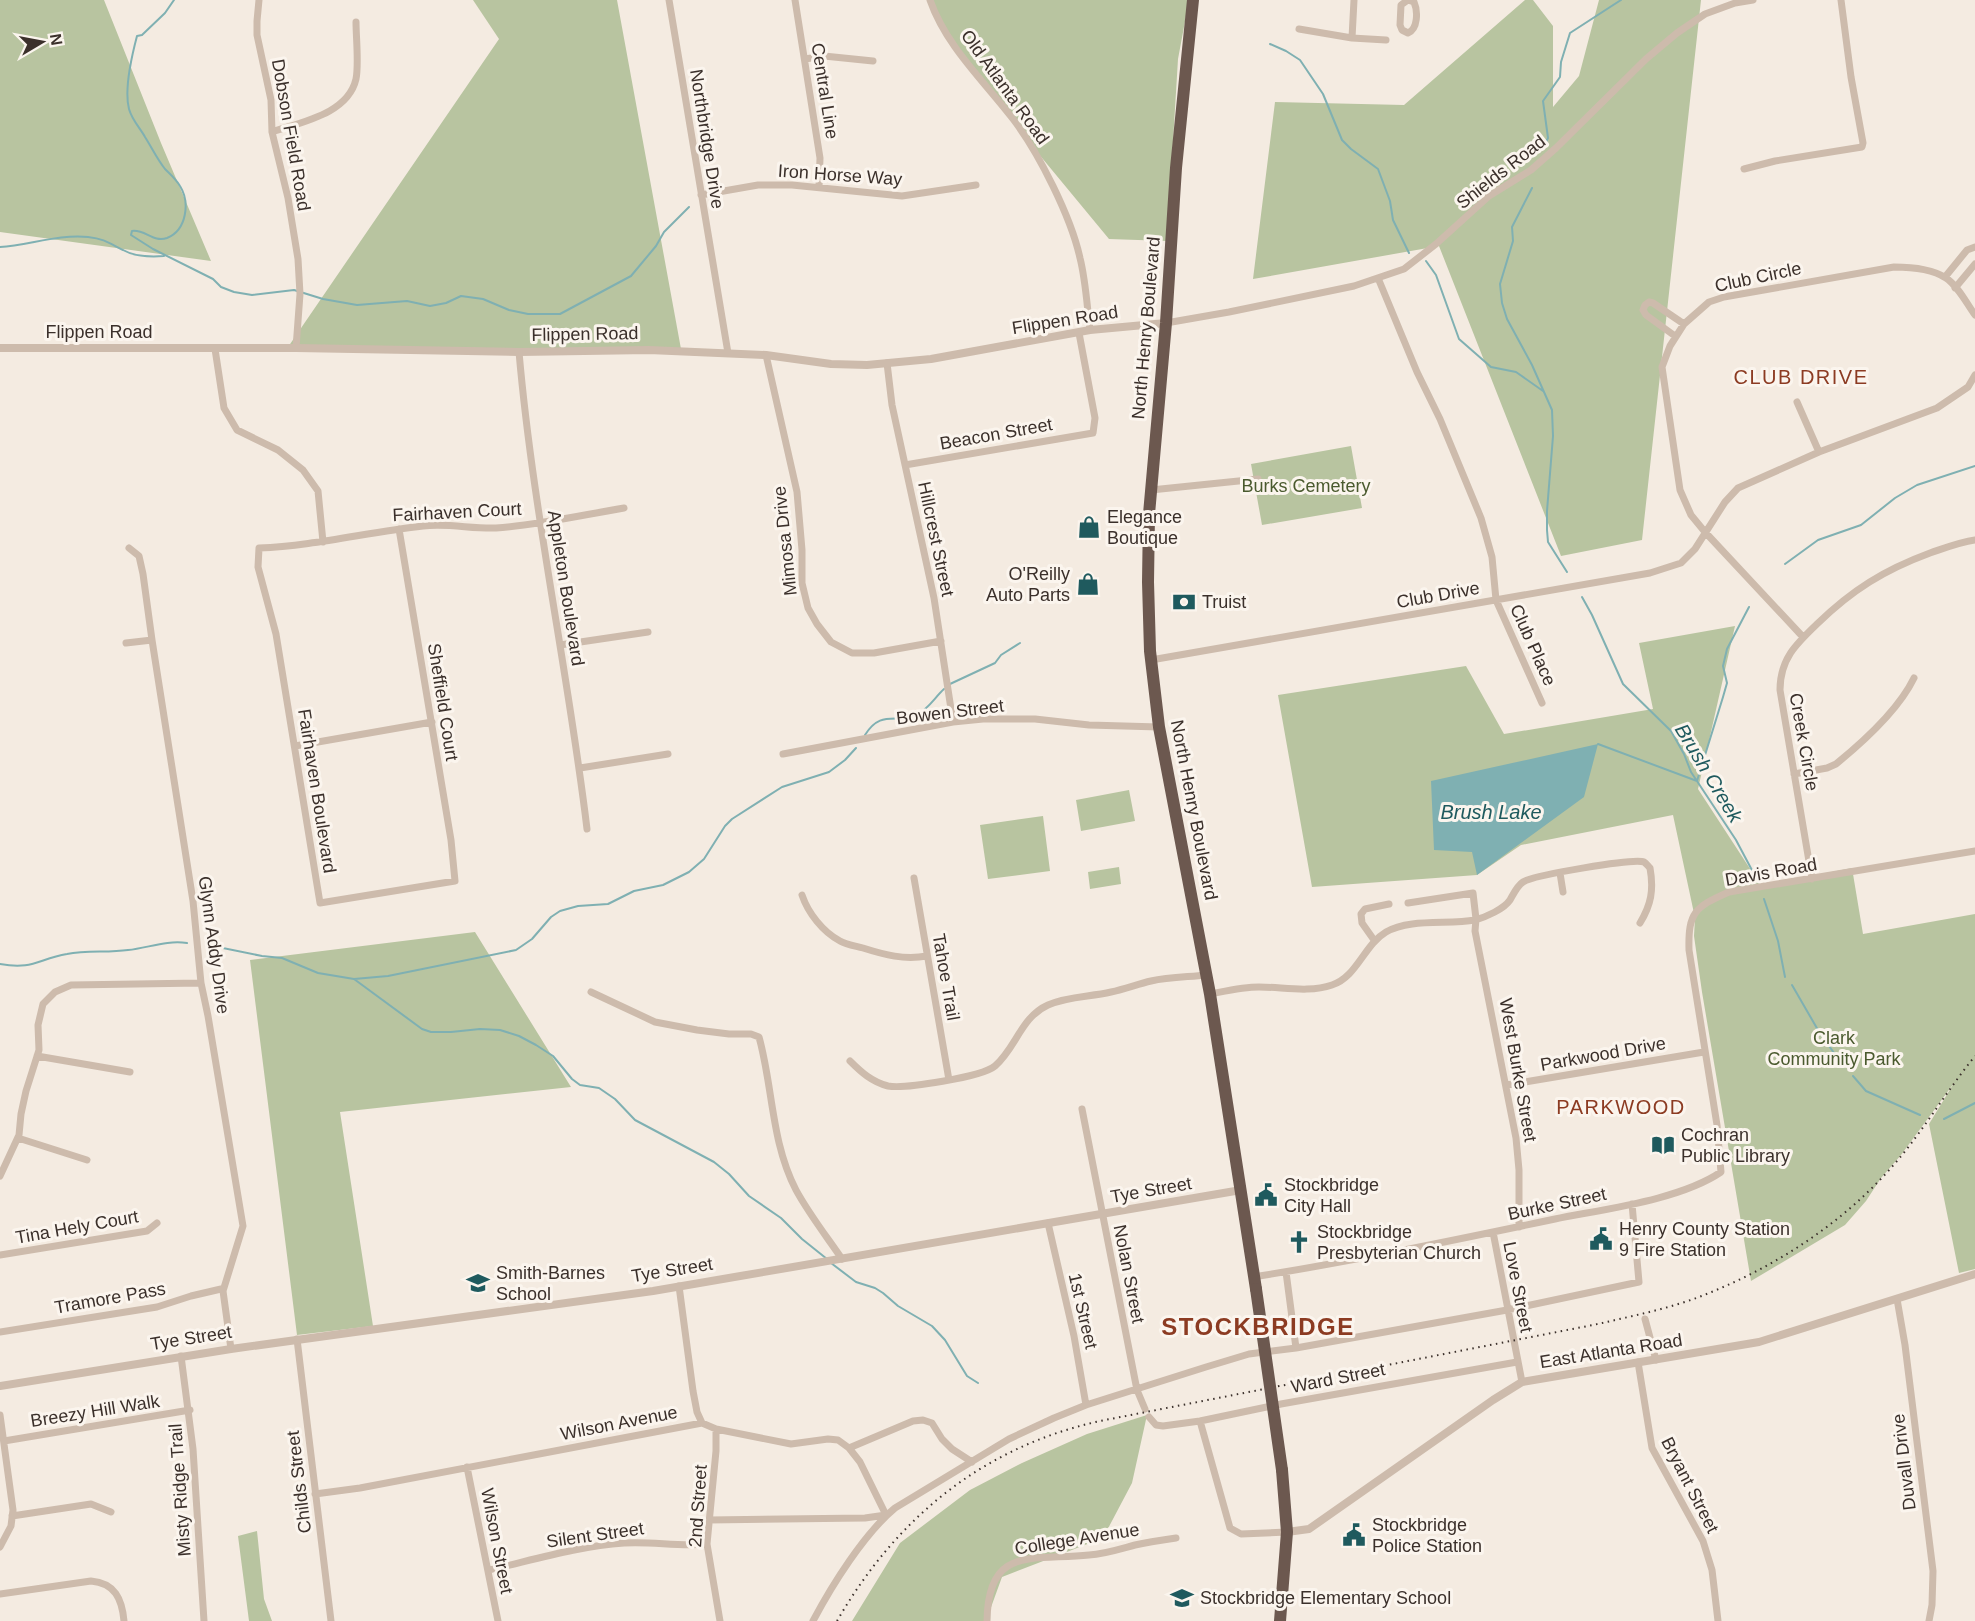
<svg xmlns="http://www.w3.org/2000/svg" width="1975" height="1621" font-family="Helvetica,sans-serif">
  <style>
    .green { fill: #b8c4a0 }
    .water { fill: #7fb0b2 }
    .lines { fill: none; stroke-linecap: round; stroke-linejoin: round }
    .stream { stroke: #7fb0b2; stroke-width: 2 }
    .minor { stroke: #cdbbac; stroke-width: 7 }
    .tertiary { stroke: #cdbbac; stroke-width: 8 }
    .trunk { stroke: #6c584f; stroke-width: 12 }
    .rail { stroke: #3b302b; stroke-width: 2; stroke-dasharray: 1.5 4.5; stroke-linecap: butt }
    .trunk-bridge { stroke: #6c584f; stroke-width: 12 }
    .labels { text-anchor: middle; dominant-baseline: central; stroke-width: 6; stroke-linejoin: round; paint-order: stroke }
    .street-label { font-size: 18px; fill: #3b302b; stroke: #fbf5ee }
    .park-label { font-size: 18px; fill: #4a5a2e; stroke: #fbf5ee }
    .poi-label { font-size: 18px; fill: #3b302b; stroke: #fbf5ee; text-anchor: start }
    .neighbourhood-label { font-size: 20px; letter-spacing: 1.5px; fill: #8c3b22; stroke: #fbf5ee }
    .water-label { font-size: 20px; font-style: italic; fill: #1f5a5e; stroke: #fbf5ee }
    .district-label { font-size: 24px; font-weight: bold; letter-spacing: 1.5px; fill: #8c3b22; stroke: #fbf5ee }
  </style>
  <rect width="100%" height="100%" fill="#f4ebe1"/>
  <path class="green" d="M0 0H104L161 143 211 261 0 232Z
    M473 0H617L681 349 286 350 499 39Z
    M933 0H1189L1178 59 1167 241 1109 239 975 77 939 23Z
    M1525 0H1533L1553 26V107L1579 76 1599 0H1701L1642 540 1561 556 1439 246 1253 279 1275 102 1404 105Z
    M1351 446 1362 508 1262 525 1251 464Z
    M1735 626 1698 789 1760 884 1729 892 1852 868 1863 934 1975 914V1269L1959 1273 1929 1124 1954 1083 1901 1155 1881 1178 1866 1201 1845 1225 1751 1281 1702 992 1694 936 1695 918 1673 815 1521 845 1477 875 1312 887 1278 695 1466 666 1504 734 1653 709 1639 643Z
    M1129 790 1135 821 1081 831 1076 800Z
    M1043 816 1050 871 988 879 980 825Z
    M1119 867 1121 884 1090 889 1088 872Z
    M475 932 571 1087 340 1112 373 1326 297 1335 250 960Z
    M1147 1415 1132 1483 1103 1538 1002 1577 986 1621H852L900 1543 970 1490 1022 1463 1087 1434Z
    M257 1531 264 1599 272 1621H249L238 1536Z"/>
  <path class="water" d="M1598 744 1584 797 1477 875 1472 852 1434 850 1431 781Z"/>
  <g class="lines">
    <path class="stream" d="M174 0 165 13 142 35 137 36C132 55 124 90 129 109 132 120 140 128 145 137 152 148 157 159 165 169 170 174 176 179 180 186 190 202 187 230 167 238 153 243 145 229 132 231L131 235 153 249 213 279 221 287 234 292 252 295 294 290 323 299 357 305 407 301 430 306 446 303 461 296 483 299 509 310 528 314H560L631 276 656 246 664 232 689 207
      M1270 44 1286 51 1300 60 1323 94 1342 140 1351 149 1378 169 1390 201 1393 220 1409 253
      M1544 146 1548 138 1543 101 1560 77 1561 62 1570 33 1621 0
      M1532 188 1512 227 1513 241 1500 284 1502 303 1507 319 1532 365 1552 410 1553 436 1547 511V530L1548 542 1567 572
      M0 247C29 245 59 234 88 237 105 239 109 243 123 250 135 257 150 257 164 256
      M1426 261 1436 275 1459 339 1491 367 1516 372 1543 391
      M1785 564 1818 540 1861 525 1895 498 1917 485 1975 466
      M1582 597 1592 615 1623 684 1671 731 1684 754 1691 772 1736 840 1754 874
      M950 684 995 663 1001 655 1020 643
      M865 735C881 709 896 724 916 715 928 710 935 697 944 689
      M1598 744 1697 781
      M1697 781 1723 697 1727 683 1723 666 1727 649 1749 607
      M1764 899 1778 941 1785 977
      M213 946 262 956 282 958 318 973 354 979 422 1029 431 1032H451L480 1029 500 1030 519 1036 536 1045 553 1056 572 1079 580 1085 599 1088 615 1099 635 1120 714 1162 729 1174 749 1196 781 1218 802 1239 827 1259
      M0 964C33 970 38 959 67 954 87 950 108 953 128 950 148 948 166 940 187 943
      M354 979 388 976 516 950 532 939 551 917 560 911 578 906 608 904 634 891 663 885 689 872 704 859 725 826 732 819 782 787 829 772 845 760 856 748
      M1792 985 1818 1030 1843 1066
      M1853 1076 1866 1091 1920 1115
      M1944 1119 1975 1103
      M831 1263 856 1282 875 1288 883 1293 898 1306 932 1326 945 1340 967 1376 978 1383"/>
    <path class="minor" d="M259 0 257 21V35L271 100 272 132 288 198 298 259 300 294 296 348
      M669 0 728 353
      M795 0 820 158 819 187
      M930 0C946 46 984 81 1013 119 1039 153 1071 217 1080 258 1086 282 1087 307 1090 330
      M1408 0 1414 2C1418 11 1418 29 1408 33L1402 30 1400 25 1401 5Z
      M1299 29 1352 38 1386 40
      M1352 38 1354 0
      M805 59 824 56 873 61
      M272 132C301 122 348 114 356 79 359 65 356 37 356 22
      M1744 169 1775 161 1862 147 1863 143 1851 77 1841 0
      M701 195 758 185H792L902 196 976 185
      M1945 277 1967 250 1975 247
      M1378 278 1417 372 1440 419 1481 518 1492 557 1496 600 1542 703
      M1955 288 1975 264
      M1166 323 1229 312 1354 286 1404 269 1436 244 1489 196 1531 170 1556 148 1646 59 1677 33 1705 14 1735 3 1753 0
      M1675 336 1646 315 1643 310 1645 305 1649 302 1653 303 1684 324
      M215 349 224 408 237 430 278 450 303 470 318 491 323 542
      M519 352C533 512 568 670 587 829
      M766 355 797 492 802 550V583L808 608 817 624 831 642 852 653H874L941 641
      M887 363 892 405 934 598 953 722
      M1797 402 1819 452
      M905 465 1093 433 1095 418 1079 333
      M1151 490 1258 479
      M399 529 451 840 455 881 320 903 276 634 258 567 259 548C314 546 368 532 423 526 448 523 472 529 496 528 539 525 582 515 624 508
      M129 548 139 556 143 574 152 640 193 901 201 983 208 1016 243 1226 223 1291 231 1349
      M1803 637 1705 532 1691 515 1680 490 1662 367 1670 346 1684 324 1709 302 1724 297 1894 267C1909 267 1932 269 1946 278 1958 286 1967 304 1975 315
      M126 643 152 640
      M560 645 648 632
      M1151 660 1650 573 1681 563 1695 549 1725 502 1738 488 1819 452 1937 408 1968 387 1975 375
      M295 746 432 722
      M783 754 953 722 983 719H1035L1089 725 1159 727
      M580 768 668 754
      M1794 774 1827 768 1836 764C1863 742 1899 709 1914 678
      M1560 873 1563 892
      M914 878 949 1080
      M1812 879 1780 690C1780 659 1796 644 1817 624 1852 590 1884 570 1930 553 1945 548 1960 542 1975 540
      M802 895C808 913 823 932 840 941 847 945 856 946 863 948 885 955 904 960 927 956
      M1408 903 1473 893 1476 919 1475 931 1516 1138 1519 1170V1227
      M1374 940 1362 923 1361 914 1365 909 1389 904
      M591 992 655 1022 697 1030 729 1034H751L759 1037C773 1087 771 1142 796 1190 809 1214 827 1237 842 1259
      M1210 994C1226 991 1243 987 1259 987 1283 987 1309 993 1332 985 1357 977 1364 945 1386 932 1410 918 1448 925 1475 920 1486 917 1504 909 1510 900 1514 893 1517 886 1523 882 1534 875 1634 858 1644 862 1646 863 1648 866 1650 868 1654 890 1651 905 1640 923
      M37 1056 130 1072
      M850 1061C861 1072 872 1082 888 1086 904 1089 982 1077 995 1066 1016 1048 1021 1017 1048 1005 1068 996 1090 997 1111 992 1125 989 1138 984 1151 981 1169 977 1188 977 1206 975
      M1507 1085 1704 1052
      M1082 1109 1137 1390 1145 1409
      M18 1138 87 1160
      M0 1176 19 1135 21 1114 26 1091 39 1050 38 1025 43 1004 55 992 71 985 201 983
      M1048 1223 1074 1336 1086 1405
      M1493 1232 1522 1382
      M0 1255 147 1231 157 1223
      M1286 1272 1296 1348
      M1253 1277C1354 1261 1455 1240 1555 1219 1604 1209 1680 1200 1721 1172L1717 1125 1689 950C1688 912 1695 907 1729 892L1975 851
      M679 1286 693 1391 697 1412 702 1423
      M1897 1299 1905 1345 1933 1571 1932 1605 1929 1621
      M1645 1319 1656 1360
      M0 1332 157 1307 191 1296 221 1289 223 1291
      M297 1339 331 1621
      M181 1356 193 1449 204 1621
      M1638 1362 1652 1448 1703 1541 1712 1570 1718 1621
      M0 1415 13 1510 11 1526 0 1547
      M1149 1417 1156 1425 1163 1426 1200 1421 1281 1404 1517 1362
      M1200 1421 1230 1528 1241 1534 1287 1532
      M716 1429V1451L707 1544 720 1621
      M4 1441 190 1410
      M849 1448 913 1421 923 1420 932 1423 942 1439 952 1449 972 1462
      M467 1467 498 1621
      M315 1494 360 1488 702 1423 716 1429 791 1444 828 1439 838 1440 849 1448 860 1462 886 1515
      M12 1516 91 1504 111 1512
      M709 1520 865 1518 886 1515
      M489 1570C533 1560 579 1546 624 1543 652 1541 679 1547 707 1544
      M0 1594 91 1581C115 1583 122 1599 124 1621
      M813 1621C832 1585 864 1534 895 1508L1009 1439 1054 1418 1086 1405 1206 1367 1249 1354 1296 1348 1507 1310 1639 1282 1632 1204
      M987 1621C988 1545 1032 1561 1089 1555 1105 1554 1120 1549 1135 1545 1148 1542 1162 1540 1176 1538"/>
    <path class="tertiary" d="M0 348H296L519 352 649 350 766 355 831 364 867 365 931 359 1090 330 1166 323
      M0 1386 231 1349 653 1291 1241 1190
      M1287 1532 1309 1529 1493 1400 1522 1382 1759 1342 1975 1274"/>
    <path class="trunk" d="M1193 0 1176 168 1166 323 1149 514 1148 582 1150 651 1159 727 1210 994 1256 1289
      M1280 1621 1287 1532 1282 1470"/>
    <path class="rail" d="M837 1621C897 1517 983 1447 1100 1421L1598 1324C1632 1316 1667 1309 1699 1297 1777 1267 1849 1220 1902 1155 1928 1123 1949 1088 1975 1056"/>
    <path class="trunk-bridge" d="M1256 1289 1282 1470"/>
  </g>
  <defs>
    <g id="shop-bare" transform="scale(1.8)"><path d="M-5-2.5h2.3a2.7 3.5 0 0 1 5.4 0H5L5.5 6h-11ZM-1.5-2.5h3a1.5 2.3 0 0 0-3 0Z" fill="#1f5a5e" stroke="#fbf5ee" stroke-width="2.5" paint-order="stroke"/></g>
    <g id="bank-bare" transform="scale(1.8)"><path d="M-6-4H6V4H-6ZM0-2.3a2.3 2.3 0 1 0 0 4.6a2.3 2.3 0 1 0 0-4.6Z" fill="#1f5a5e" stroke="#fbf5ee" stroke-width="2.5" paint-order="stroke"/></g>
    <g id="library-bare" transform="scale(1.8)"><path d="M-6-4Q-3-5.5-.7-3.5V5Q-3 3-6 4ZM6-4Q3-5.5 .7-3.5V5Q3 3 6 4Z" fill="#1f5a5e" stroke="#fbf5ee" stroke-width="2.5" paint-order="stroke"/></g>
    <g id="civic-bare" transform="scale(1.8)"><path d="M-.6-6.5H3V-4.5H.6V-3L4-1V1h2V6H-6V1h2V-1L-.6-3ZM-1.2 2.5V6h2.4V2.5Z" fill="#1f5a5e" stroke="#fbf5ee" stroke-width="2.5" paint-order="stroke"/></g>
    <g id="church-bare" transform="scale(1.8)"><path d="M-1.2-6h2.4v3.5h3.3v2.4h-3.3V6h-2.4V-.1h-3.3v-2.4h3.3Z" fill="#1f5a5e" stroke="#fbf5ee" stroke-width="2.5" paint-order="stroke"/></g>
    <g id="school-bare" transform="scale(1.8)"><path d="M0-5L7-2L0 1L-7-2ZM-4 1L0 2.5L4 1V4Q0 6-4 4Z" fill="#1f5a5e" stroke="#fbf5ee" stroke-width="2.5" paint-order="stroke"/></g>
  </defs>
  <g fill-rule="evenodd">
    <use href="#shop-bare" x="1089" y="527"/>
    <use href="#shop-bare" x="1088" y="584"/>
    <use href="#bank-bare" x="1184" y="602"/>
    <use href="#library-bare" x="1663" y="1145"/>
    <use href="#civic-bare" x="1266" y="1195"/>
    <use href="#civic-bare" x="1601" y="1239"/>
    <use href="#church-bare" x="1299" y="1242"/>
    <use href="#school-bare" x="478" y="1283"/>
    <use href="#civic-bare" x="1354" y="1535"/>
    <use href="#school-bare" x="1182" y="1598"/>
  </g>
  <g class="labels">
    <g class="street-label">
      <text transform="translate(1005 87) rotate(54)">Old Atlanta Road</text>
      <text transform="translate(825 91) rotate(81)">Central Line</text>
      <text transform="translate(291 135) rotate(80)">Dobson Field Road</text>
      <text transform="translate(707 139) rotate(81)">Northbridge Drive</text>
      <text transform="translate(1501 172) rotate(-38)">Shields Road</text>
      <text transform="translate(840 175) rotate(4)">Iron Horse Way</text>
      <text transform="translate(1758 277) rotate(-12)">Club Circle</text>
      <text transform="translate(1065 320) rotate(-9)">Flippen Road</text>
      <text transform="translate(1146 328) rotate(-85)">North Henry Boulevard</text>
      <text x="99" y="332">Flippen Road</text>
      <text transform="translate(585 334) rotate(-1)">Flippen Road</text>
      <text transform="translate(996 434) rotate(-10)">Beacon Street</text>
      <text transform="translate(457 512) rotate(-3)">Fairhaven Court</text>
      <text transform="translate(936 539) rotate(78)">Hillcrest Street</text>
      <text transform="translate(785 541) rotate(-96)">Mimosa Drive</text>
      <text transform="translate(566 588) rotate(81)">Appleton Boulevard</text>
      <text transform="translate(1438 595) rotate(-10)">Club Drive</text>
      <text transform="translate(1533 645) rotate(66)">Club Place</text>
      <text transform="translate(443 702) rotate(81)">Sheffield Court</text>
      <text transform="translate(950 712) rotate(-7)">Bowen Street</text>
      <text transform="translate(1804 742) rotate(80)">Creek Circle</text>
      <text transform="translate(317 791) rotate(81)">Fairhaven Boulevard</text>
      <text transform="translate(1194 810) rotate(79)">North Henry Boulevard</text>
      <text transform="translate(1771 872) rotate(-10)">Davis Road</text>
      <text transform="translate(214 945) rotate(82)">Glynn Addy Drive</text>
      <text transform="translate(946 977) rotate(80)">Tahoe Trail</text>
      <text transform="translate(1603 1054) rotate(-10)">Parkwood Drive</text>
      <text transform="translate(1518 1070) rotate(80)">West Burke Street</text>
      <text transform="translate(1151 1190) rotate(-10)">Tye Street</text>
      <text transform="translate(1557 1204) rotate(-12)">Burke Street</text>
      <text transform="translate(77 1227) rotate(-10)">Tina Hely Court</text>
      <text transform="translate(672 1270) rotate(-9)">Tye Street</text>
      <text transform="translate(1129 1274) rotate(79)">Nolan Street</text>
      <text transform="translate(1518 1287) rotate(79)">Love Street</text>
      <text transform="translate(110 1298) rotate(-10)">Tramore Pass</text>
      <text transform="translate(1083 1311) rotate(77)">1st Street</text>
      <text transform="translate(191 1338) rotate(-9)">Tye Street</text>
      <text transform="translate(1611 1351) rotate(-9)">East Atlanta Road</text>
      <text transform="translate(1338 1378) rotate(-11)">Ward Street</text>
      <text transform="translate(95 1411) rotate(-9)">Breezy Hill Walk</text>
      <text transform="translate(619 1423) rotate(-11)">Wilson Avenue</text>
      <text transform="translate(1904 1462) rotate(-97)">Duvall Drive</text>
      <text transform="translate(299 1482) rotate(-97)">Childs Street</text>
      <text transform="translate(1690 1485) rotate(63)">Bryant Street</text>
      <text transform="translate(180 1490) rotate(-94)">Misty Ridge Trail</text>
      <text transform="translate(698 1506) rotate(-86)">2nd Street</text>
      <text transform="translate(595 1535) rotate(-8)">Silent Street</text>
      <text transform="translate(1077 1539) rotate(-9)">College Avenue</text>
      <text transform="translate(497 1541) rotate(79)">Wilson Street</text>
    </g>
    <g class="park-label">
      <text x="1306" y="486">Burks Cemetery</text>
      <text x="1834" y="1038">Clark<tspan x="1834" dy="21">Community Park</tspan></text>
    </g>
    <g class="poi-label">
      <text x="1107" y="517">Elegance<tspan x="1107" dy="21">Boutique</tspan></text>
      <text x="1070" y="574" text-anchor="end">O'Reilly<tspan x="1070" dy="21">Auto Parts</tspan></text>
      <text x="1202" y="602">Truist</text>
      <text x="1681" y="1135">Cochran<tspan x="1681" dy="21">Public Library</tspan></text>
      <text x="1284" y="1185">Stockbridge<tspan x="1284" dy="21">City Hall</tspan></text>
      <text x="1619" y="1229">Henry County Station<tspan x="1619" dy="21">9 Fire Station</tspan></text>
      <text x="1317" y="1232">Stockbridge<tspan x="1317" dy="21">Presbyterian Church</tspan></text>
      <text x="496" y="1273">Smith-Barnes<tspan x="496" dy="21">School</tspan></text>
      <text x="1372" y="1525">Stockbridge<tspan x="1372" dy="21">Police Station</tspan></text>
      <text x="1200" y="1598">Stockbridge Elementary School</text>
    </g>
    <g class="neighbourhood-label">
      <text x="1801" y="377">CLUB DRIVE</text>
      <text x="1621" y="1107">PARKWOOD</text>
    </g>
    <g class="water-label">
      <text transform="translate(1709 773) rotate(59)">Brush Creek</text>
      <text x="1491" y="812">Brush Lake</text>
    </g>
    <g class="district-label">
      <text x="1258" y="1326">STOCKBRIDGE</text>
    </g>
  </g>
  <g transform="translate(42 42) rotate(80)" stroke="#fbf5ee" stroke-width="4.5" paint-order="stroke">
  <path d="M0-4.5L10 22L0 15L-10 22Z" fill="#3b302b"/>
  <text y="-9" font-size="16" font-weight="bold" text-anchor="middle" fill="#3b302b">N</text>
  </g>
</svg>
